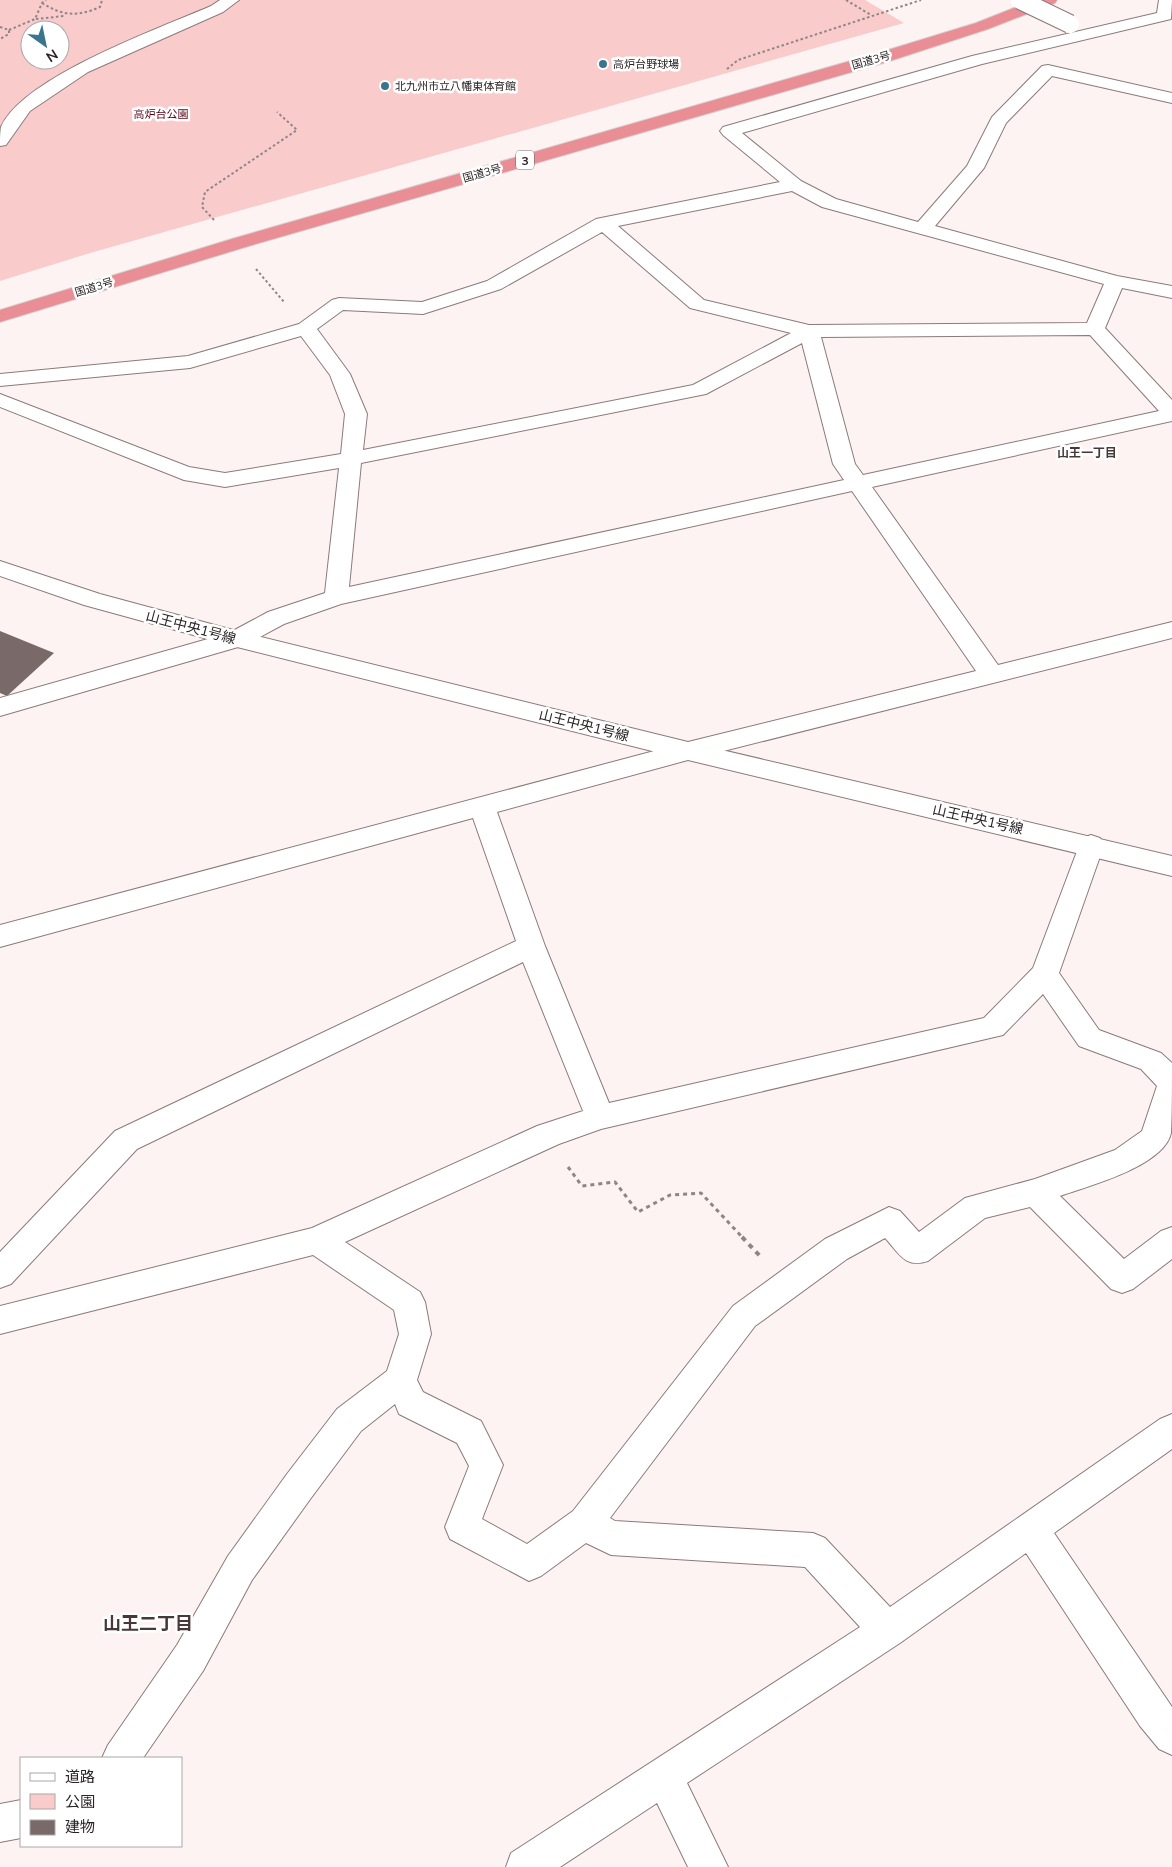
<svg xmlns="http://www.w3.org/2000/svg" width="1172" height="1867" font-family="Mulish,'Noto Sans JP',sans-serif">
  <style>
    .green { fill: #f9cbcb; fill-rule: evenodd }
    .building { fill: #796969 }
    .lines { fill: none; stroke-linecap: round; stroke-linejoin: round }
    .minor-casing { stroke: #8b7a7a; stroke-width: 2 }
    .tertiary-casing { stroke: #8b7a7a; stroke-width: 2 }
    .trunk-casing { stroke: #d5d3d3; stroke-width: 2 }
    .path-far2 { stroke: #8e8686; stroke-width: 2; stroke-dasharray: 2.5 2.5; stroke-linecap: butt }
    .path-far1 { stroke: #8e8686; stroke-width: 3; stroke-dasharray: 4 4; stroke-linecap: butt }
    .path { stroke: #8e8686; stroke-width: 4; stroke-dasharray: 5 5; stroke-linecap: butt }
    .minor { fill: #fff; fill-rule: evenodd }
    .tertiary { fill: #fff; fill-rule: evenodd }
    .trunk { fill: #e88e94; fill-rule: evenodd }
    .minor-bridge-casing { stroke: #8b7a7a; stroke-width: 20; stroke-linecap: butt }
    .minor-bridge { stroke: #fff; stroke-width: 18 }
    .poi-dot { fill: #3a758d; stroke: #fff; stroke-width: 2 }
    .labels { text-anchor: middle; dominant-baseline: central; stroke-width: 5; stroke-linejoin: round; paint-order: stroke }
    .far-street-label { font-size: 11px; fill: #2b2425; stroke: #fff }
    .far-poi-label { font-size: 11px; fill: #2b2425; stroke: #fff; text-anchor: start }
    .far-park-label { font-size: 11px; fill: #580115; stroke: #fff }
    .shield { fill: #fff; stroke: #6b6666; stroke-width: 1 }
    .shield-label { font-size: 12px; font-weight: bold; fill: #2b2425 }
    .far-neighbourhood-label { font-size: 12px; font-weight: bold; fill: #473939; stroke: #fff }
    .street-label { font-size: 14px; fill: #2b2425; stroke: #fff }
    .near-neighbourhood-label { font-size: 18px; font-weight: bold; fill: #473939; stroke: #fff }
  </style>
  <rect width="100%" height="100%" fill="#fef3f3"/>
  <path class="green" d="M0 0H865L904 23 90 253 0 281ZM30 30H60V60H30Z"/>
  <path class="building" d="M0 631 54 653 7 696 0 693Z"/>
  <g class="lines">
    <g class="minor-casing">
      <path id="minor" d="M220 0H239L223 12 88 72 30 111 6 145 0 146C0 141 0 132 1 127 23 77 160 28 211 6Z
        M1159 0H1172L1171 19 982 64 742 133 801 181 836 199 918 222 967 166 992 117 1042 66 1048 65 1172 93V103L1052 76 1006 123 984 168 935 226 1117 276 1172 286V298L1122 288 1105 328 1172 400V421L872 487 998 665 1172 622V638L688 760 497 812 545 946 609 1103 984 1018 1033 968 1082 838 1091 835 1100 838 1104 845 1059 973 1099 1030 1161 1053 1172 1063C1172 1083 1172 1115 1171 1133 1164 1166 1089 1186 1060 1196L1124 1259 1161 1231 1172 1227V1259L1133 1289 1122 1293 1111 1289 1030 1207 985 1218 928 1261C905 1269 899 1253 885 1238L847 1259 755 1326 610 1518 615 1521 813 1533 825 1538 890 1607 1160 1419 1172 1414V1449L1054 1533 1172 1707V1755L1159 1749 1140 1726 1026 1553 900 1643 687 1783 728 1867H688L657 1803 560 1867H506L511 1853 860 1627 805 1567 611 1555 586 1543 541 1576 529 1581 450 1539 445 1527 469 1466 457 1443 399 1414 395 1404 361 1431 311 1498 252 1580 203 1671 143 1758H102L108 1745 177 1645 228 1556 287 1474 337 1409 387 1371 399 1334 394 1310 313 1255 0 1334V1306L312 1228 537 1126 583 1111 523 962 137 1149 11 1284 0 1288V1252L115 1131 516 941 473 818 0 947V925L688 742 976 671 852 491 341 604 284 624 245 645 0 716V698L229 633 268 612 325 593 339 468 225 487 184 480 0 407V394L189 467 225 473 341 454 345 414 330 375 301 336 190 368 0 386V374L188 356 299 324 332 300 339 298 422 302 487 281 596 219 780 182 723 135 720 131 723 127 972 56 1157 13ZM792 191 822 207 1104 284 1087 323 809 325 704 300 618 226ZM602 232 690 308 791 333 693 385 363 450 367 414 350 374 317 329 343 310 423 314 501 289ZM1090 335 1159 411 863 475 855 464 821 337ZM802 343 833 464 844 480 349 587 361 463 706 394ZM1043 994 1079 1046 1141 1069 1157 1086 1142 1131 1115 1150 1035 1179 965 1198 919 1232 900 1211 889 1207 825 1239 733 1306 573 1511 527 1544 482 1519 503 1465 481 1421 423 1392 417 1380 431 1334 425 1302 420 1292 345 1242 559 1144 601 1129 1003 1035Z
        M21 1800V1838L0 1842V1804Z"/>
    </g>
    <g class="tertiary-casing">
      <path id="tertiary" d="M0 561 100 594 237 631 688 742 1172 856V876L688 760 237 647 84 605 0 576Z"/>
    </g>
    <g class="trunk-casing">
      <path id="trunk" d="M1034 0H1057L1055 3 988 29 890 61 249 246 0 322V310L235 238 878 53 976 23Z"/>
    </g>
    <path class="path-far2" d="M846 0 871 15
      M42 3C63 16 77 17 100 7L102 0
      M36 19 64 16
      M0 27 9 30V34L0 39
      M9 30 35 19 42 3 46 0
      M727 69 738 60 921 0
      M214 220 202 207 205 192 297 130 277 112
      M256 269 284 302"/>
    <path class="path-far1" d="M568 1167 582 1186 615 1182 638 1212 670 1195 701 1193 743 1238"/>
    <path class="path" d="M742 1237 760 1256"/>
    <use href="#minor" class="minor"/>
    <use href="#tertiary" class="tertiary"/>
    <use href="#trunk" class="trunk"/>
    <g class="minor-bridge-casing">
      <path id="minor-bridge" d="M1020 0 1070 24"/>
    </g>
    <use href="#minor-bridge" class="minor-bridge"/>
  </g>
  <g class="poi-dot">
    <circle cx="603" cy="64" r="5"/>
    <circle cx="385" cy="86" r="5"/>
  </g>
  <g class="labels">
    <g class="far-street-label">
      <text transform="translate(871 60) rotate(-16)">国道3号</text>
      <text transform="translate(482 173) rotate(-16)">国道3号</text>
      <text transform="translate(94 287) rotate(-17)">国道3号</text>
    </g>
    <g class="far-poi-label">
      <text x="613" y="64">高炉台野球場</text>
      <text x="395" y="86">北九州市立八幡東体育館</text>
    </g>
    <g class="far-park-label">
      <text x="161" y="114">高炉台公園</text>
    </g>
    <rect class="shield" x="516" y="150.5" width="18" height="19" rx="4"/>
    <g class="shield-label">
      <text x="525" y="160">3</text>
    </g>
    <g class="far-neighbourhood-label">
      <text x="1087" y="452">山王一丁目</text>
    </g>
    <g class="street-label">
      <text transform="translate(191 627) rotate(15)">山王中央1号線</text>
      <text transform="translate(584 725) rotate(14)">山王中央1号線</text>
      <text transform="translate(978 819) rotate(13)">山王中央1号線</text>
    </g>
    <g class="near-neighbourhood-label">
      <text x="148" y="1623">山王二丁目</text>
    </g>
  </g>
  <rect x="20" y="1757" width="162" height="90" fill="#ffffff" stroke="#aaa7a8"/>
  <rect x="30" y="1773" width="25" height="8" fill="#ffffff" stroke="#aaa7a8"/>
  <text x="65" y="1782" font-size="15" fill="#2b2425">道路</text>
  <rect x="30" y="1794" width="25" height="15" fill="#f9cbcb" stroke="#aaa7a8"/>
  <text x="65" y="1807" font-size="15" fill="#2b2425">公園</text>
  <rect x="30" y="1820" width="25" height="15" fill="#796969" stroke="#aaa7a8"/>
  <text x="65" y="1832" font-size="15" fill="#2b2425">建物</text>
  <g transform="translate(45 45) rotate(147)"><circle r="24" fill="#ffffff" stroke="#aaa7a8"/>
  <path d="M0-4L9 19L0 12L-9 19Z" fill="#3a758d"/>
  <text y="-8" font-size="14" font-weight="bold" text-anchor="middle" fill="#2b2425">N</text>
  </g>
</svg>
